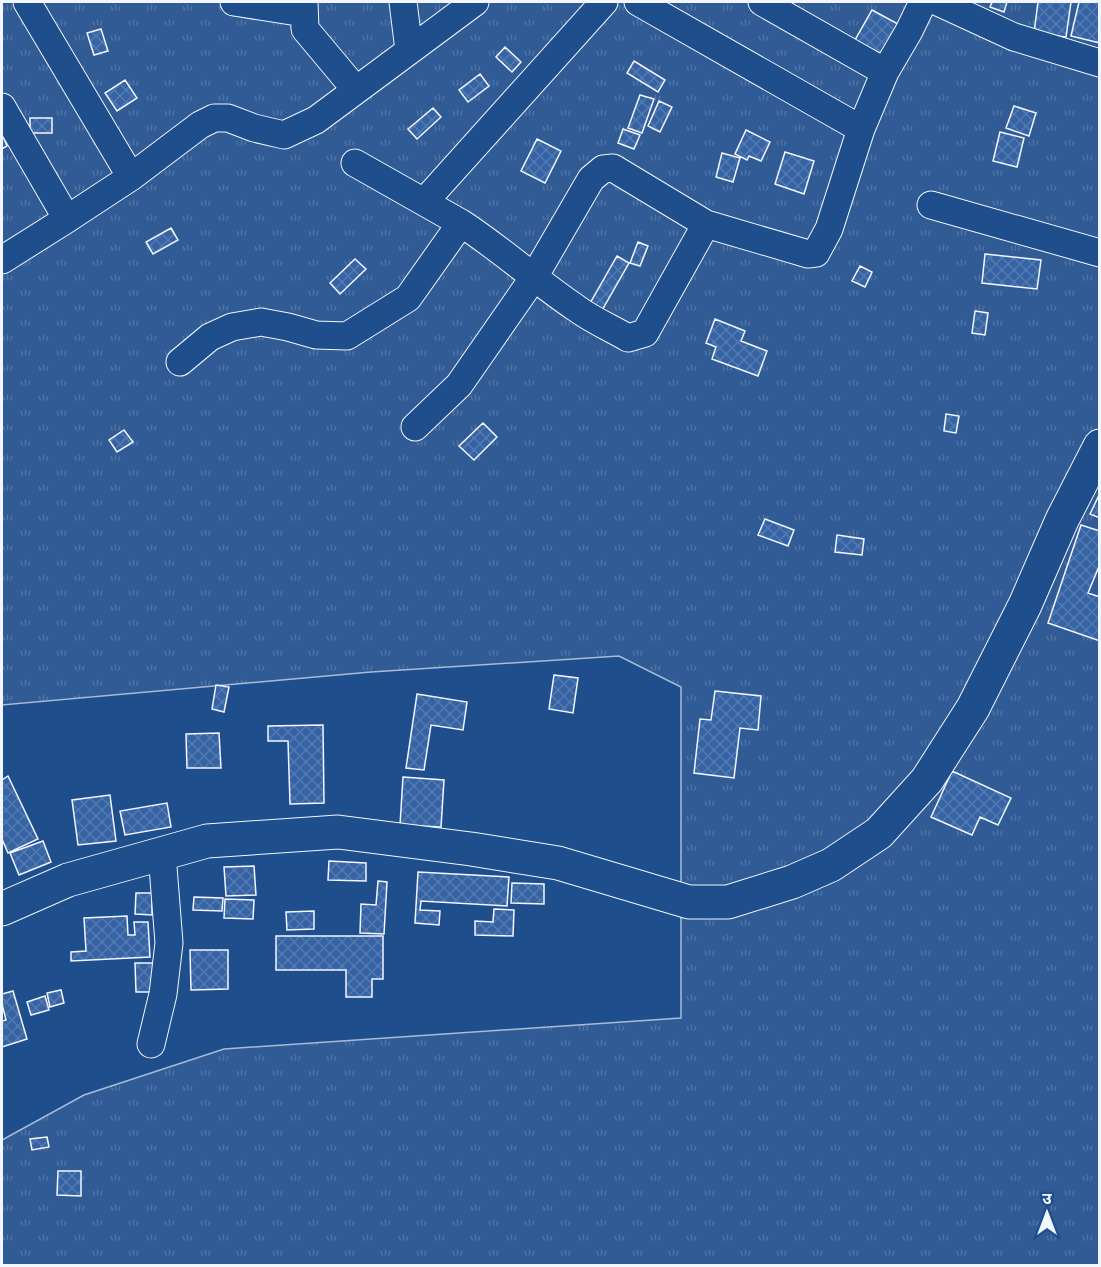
<svg xmlns="http://www.w3.org/2000/svg" width="1101" height="1267" font-family="'Nunito Sans','Noto Sans Devanagari',sans-serif">
  <style>
    .grass { fill: url(#grass-tufts); stroke: #a8bbd7; stroke-width: 1.5 }
    .building { fill: url(#building-cross-hatch); stroke: #f2f6ff; stroke-width: 1.5 }
    .lines { fill: none; stroke-linecap: round; stroke-linejoin: round }
    .minor-casing { stroke: #f2f6ff; stroke-width: 29 }
    .major-casing { stroke: #f2f6ff; stroke-width: 35 }
    .minor { stroke: #1f4e8c; stroke-width: 27 }
    .major { stroke: #1f4e8c; stroke-width: 33 }
  </style>
  <defs>
    <pattern id="grass-tufts" width="24" height="20" patternUnits="userSpaceOnUse" patternTransform="scale(1.5)"><rect width="24" height="20" fill="#305b95"/><path d="M3 7l-1-3M5 7V3M7 7l1-3M15 17l-1-3M17 17v-4M19 17l1-3" fill="none" stroke="#4e73a5"/></pattern>
    <pattern id="building-cross-hatch" width="8" height="8" patternUnits="userSpaceOnUse" patternTransform="scale(1.5)"><rect width="8" height="8" fill="#3563a3"/><path d="M0 0l8 8M0 8l8-8" fill="none" stroke="#537ab1"/></pattern>
  </defs>
  <rect width="100%" height="100%" fill="#1f4e8c"/>
  <path class="grass" d="M2 2H1099V1265H2V1140L84 1095 224 1049 681 1018V687L619 656 371 672 2 705Z"/>
  <path class="building" d="M992 2H1007L1004 12 990 7Z
    M1038 2H1071L1066 37 1034 33Z
    M1079 2H1100V43L1071 36Z
    M872 10 898 24 881 54 855 40Z
    M101 29 108 51 94 55 87 33Z
    M505 47 521 62 512 72 496 57Z
    M634 61 665 80 658 92 627 73Z
    M480 74 489 86 468 102 459 90Z
    M125 80 137 98 117 111 105 93Z
    M640 95 654 99 642 133 628 128Z
    M659 101 672 107 660 132 648 126Z
    M1014 106 1036 113 1029 136 1006 128Z
    M433 108 441 117 417 139 408 129Z
    M30 118H52V133H30Z
    M623 129 640 135 634 149 618 143Z
    M746 130 770 142 761 161 749 156 747 160 735 154Z
    M1000 132 1024 138 1017 167 993 161Z
    M2 134 7 146 2 149Z
    M537 139 561 151 545 183 521 171Z
    M785 152 814 161 804 194 775 184Z
    M722 153 740 158 733 182 716 177Z
    M171 228 178 240 153 254 146 242Z
    M638 242 648 246 640 266 630 263Z
    M985 254 1041 260 1037 289 982 283Z
    M617 256 629 263 601 312 589 305Z
    M355 259 366 269 340 294 330 283Z
    M860 266 872 272 865 287 852 281Z
    M975 311 988 313 985 335 972 333Z
    M715 319 745 331 741 341 767 351 758 376 712 359 716 347 706 343Z
    M946 414 959 416 956 433 944 431Z
    M483 423 497 437 474 460 459 446Z
    M124 430 133 442 117 452 109 440Z
    M1100 493V518L1090 514Z
    M765 519 794 530 788 546 758 535Z
    M1081 525 1100 531V564L1088 593 1100 597V641L1048 623Z
    M837 535 864 539 862 555 835 552Z
    M554 675 578 678 573 713 549 709Z
    M216 685 229 687 224 712 212 709Z
    M715 691 761 696 758 730 740 728 734 778 694 773 700 719 711 720Z
    M417 694 467 702 463 730 431 725 424 770 406 768Z
    M323 725 324 803 290 804 288 741H268V726Z
    M219 733 221 768H187L186 734Z
    M952 771 1011 798 998 825 980 817 972 835 931 817Z
    M8 776 38 839 8 853 2 839V780Z
    M403 777 444 780 441 827 400 825Z
    M110 795 116 841 78 845 72 800Z
    M167 803 171 827 125 835 120 811Z
    M43 841 51 862 19 875 10 853Z
    M329 861 366 863V881L328 880Z
    M254 866 256 895 226 896 224 867Z
    M418 872 509 877 507 906 421 901 420 910 440 911 439 925 415 923Z
    M378 881 387 882 384 934 360 933 361 904 376 905Z
    M512 883 544 884V904L511 903Z
    M136 893H152V915L135 914Z
    M194 897 223 898 222 911 193 910Z
    M225 899 254 900 253 919 224 918Z
    M494 909 514 910 513 936 475 935V921L493 922Z
    M314 911V929L287 930 286 912Z
    M127 916 128 935H135L134 922H148L150 957 71 961V952L86 951 84 918Z
    M276 936H383V979H372V997H346V970H276Z
    M190 950H228V989L191 990Z
    M135 963H154V992H136Z
    M61 990 64 1003 50 1007 47 993Z
    M13 991 27 1039 2 1047V1021L6 1020 2 1004V994Z
    M45 996 49 1010 31 1015 27 1002Z
    M47 1137 49 1147 32 1150 30 1139Z
    M58 1171H81V1196L57 1195Z"/>
  <g class="lines">
    <g class="minor-casing">
      <path id="minor" d="M27 2 131 177
        M234 2 304 13
        M304 2 305 29 356 90
        M403 2 409 50
        M638 2 861 129
        M762 2 885 72
        M938 2 1014 37 1100 63
        M2 107 67 219 131 177 200 125 214 118H228L254 128 284 135 316 120 475 2
        M355 163 461 223
        M425 201 604 2
        M931 205 1100 253
        M706 224 808 254 816 253 829 229 861 129 885 72 909 31 923 2
        M2 260 67 219
        M180 362 210 337 232 327 261 322 288 327 316 335 347 336 408 298 461 223C501 249 536 281 576 308 592 320 611 328 628 338L645 333 706 224 613 168 603 169 591 179 534 277 459 385 415 427
        M151 1044 163 994 169 943 162 854"/>
    </g>
    <g class="major-casing">
      <path id="major" d="M2 909 68 880 207 841 338 832 471 849 558 863 689 902H728L792 882 831 865 879 833 927 780 973 708 1025 605 1062 520 1100 446"/>
    </g>
    <use href="#minor" class="minor"/>
    <use href="#major" class="major"/>
  </g>
  <rect width="1101" height="1267" fill="none" stroke="#f2f6ff" stroke-width="6"/>
  <g transform="translate(1047 1213)" stroke="#1f4e8c" stroke-width="4.5" paint-order="stroke">
  <path d="M0-4.5L10 22L0 15L-10 22Z" fill="#f2f6ff"/>
  <text y="-9" font-size="16" font-weight="bold" text-anchor="middle" fill="#f2f6ff">उ</text>
  </g>
</svg>
